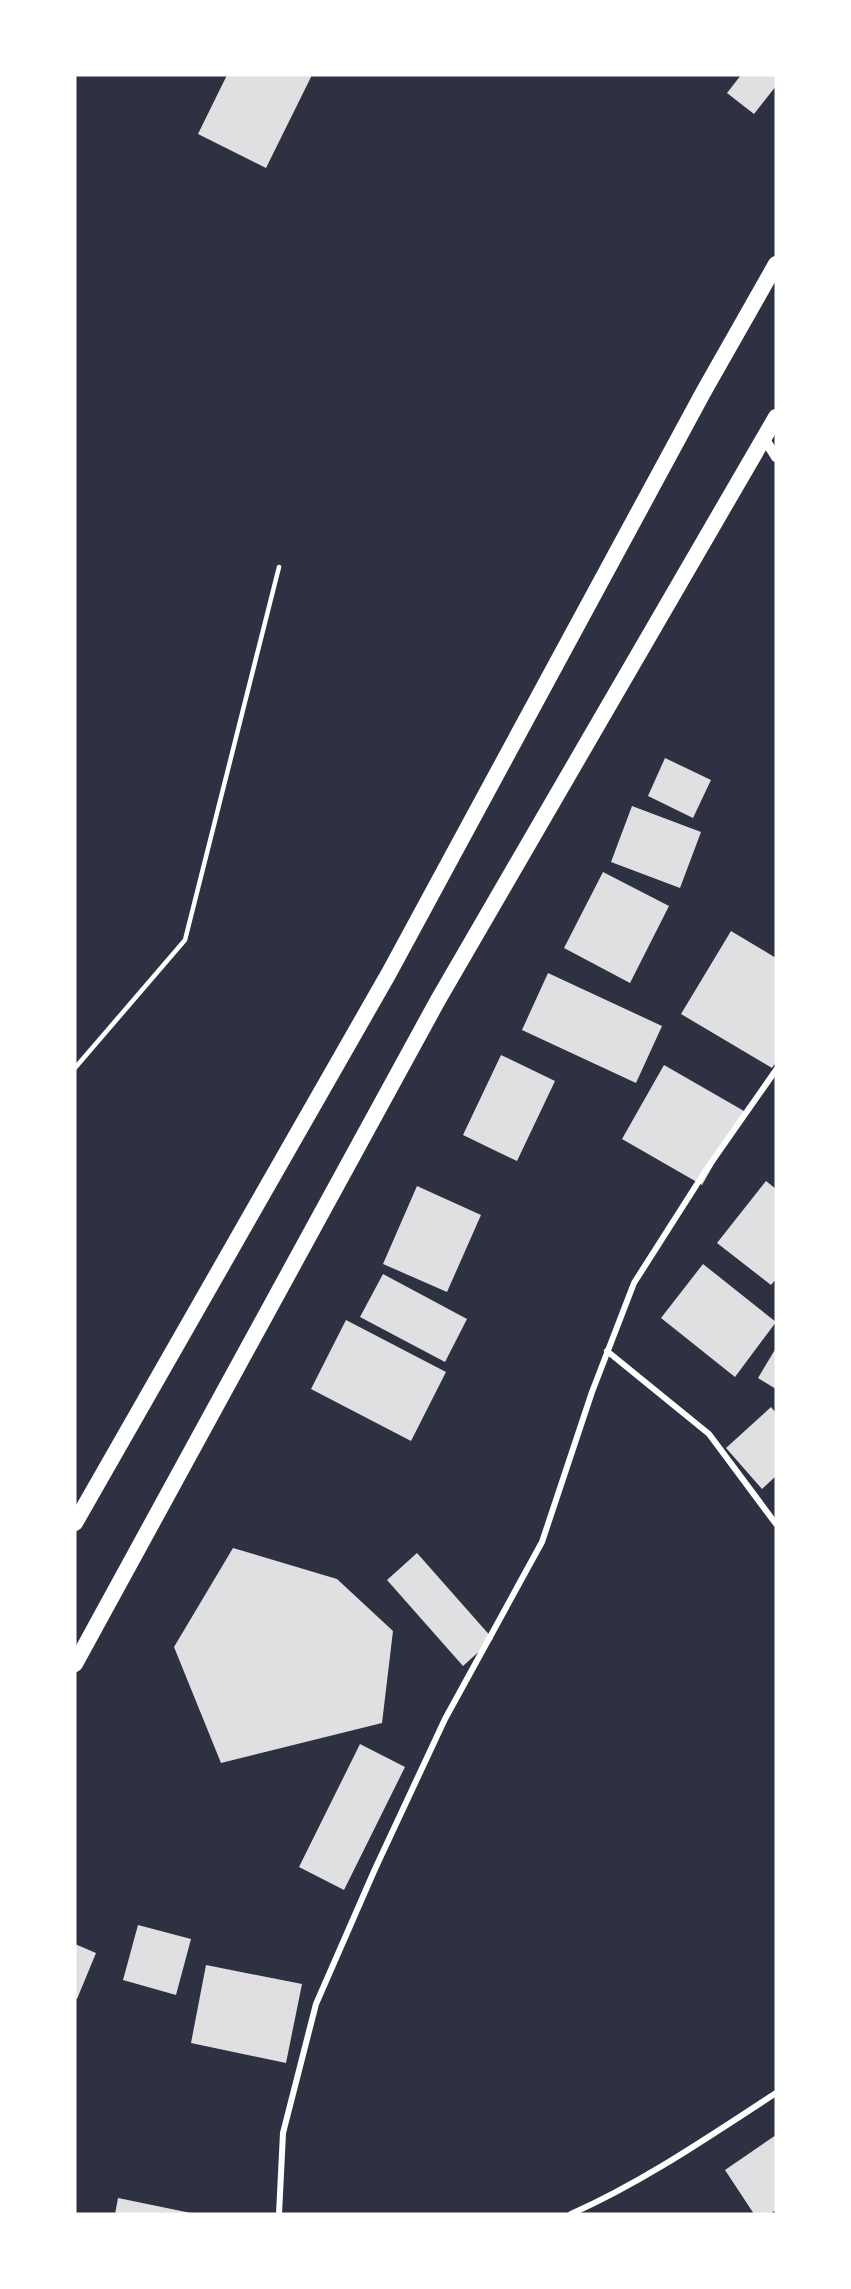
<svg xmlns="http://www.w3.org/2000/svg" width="851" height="2289" font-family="Inter,sans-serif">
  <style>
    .building { fill: #e0e0e3 }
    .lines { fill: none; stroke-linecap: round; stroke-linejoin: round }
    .service { stroke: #fff; stroke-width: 4.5 }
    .minor { stroke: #fff; stroke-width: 6 }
    .tertiary { stroke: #fff; stroke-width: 10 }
    .trunk { stroke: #fff; stroke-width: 16 }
  </style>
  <rect width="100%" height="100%" fill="#2d3142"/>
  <path class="building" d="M227 75H312L266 168 198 134Z
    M741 75H776V86L754 114 727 93Z
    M665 758 711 780 693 818 648 796Z
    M632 806 701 832 680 888 611 862Z
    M603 872 669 906 630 983 564 948Z
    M731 931 776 958V1062L772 1068 681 1014Z
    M548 973 662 1026 636 1083 522 1030Z
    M501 1055 555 1081 517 1161 463 1135Z
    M664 1065 744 1111 702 1185 622 1139Z
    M766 1181 776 1189V1279L771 1285 717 1243Z
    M417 1186 481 1215 447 1292 383 1264Z
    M703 1264 776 1322 735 1377 661 1318Z
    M383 1274 467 1319 445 1362 360 1317Z
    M346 1320 446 1372 411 1441 311 1389Z
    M776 1348V1389L758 1378Z
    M771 1407 776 1413V1476L762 1489 726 1448Z
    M233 1548 337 1579 393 1631 382 1723 221 1763 174 1647Z
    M417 1553 493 1639 463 1666 387 1580Z
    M360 1744 405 1767 344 1890 299 1867Z
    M138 1925 191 1939 176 1995 123 1980Z
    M75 1944 96 1953 77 1999 75 1998Z
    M206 1965 302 1984 286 2063 191 2043Z
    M776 2135V2210L770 2214H754L725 2170Z
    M118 2198 191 2213V2214H115Z"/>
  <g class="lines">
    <path class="service" d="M75 1068 185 940 279 567"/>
    <path class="minor" d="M607 1351 709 1434 776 1524
      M279 2214 283 2133 316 2004 375 1869 445 1719 542 1542 592 1392 634 1283 706 1170 776 1070
      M571 2214C643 2182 710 2136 776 2093"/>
    <path class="tertiary" d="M764 438 776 457"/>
    <path class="trunk" d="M75 1523 389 973 704 391 776 264
      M75 1664 438 1000 776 417"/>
  </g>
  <rect width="851" height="2289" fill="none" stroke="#ffffff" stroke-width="153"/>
</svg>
